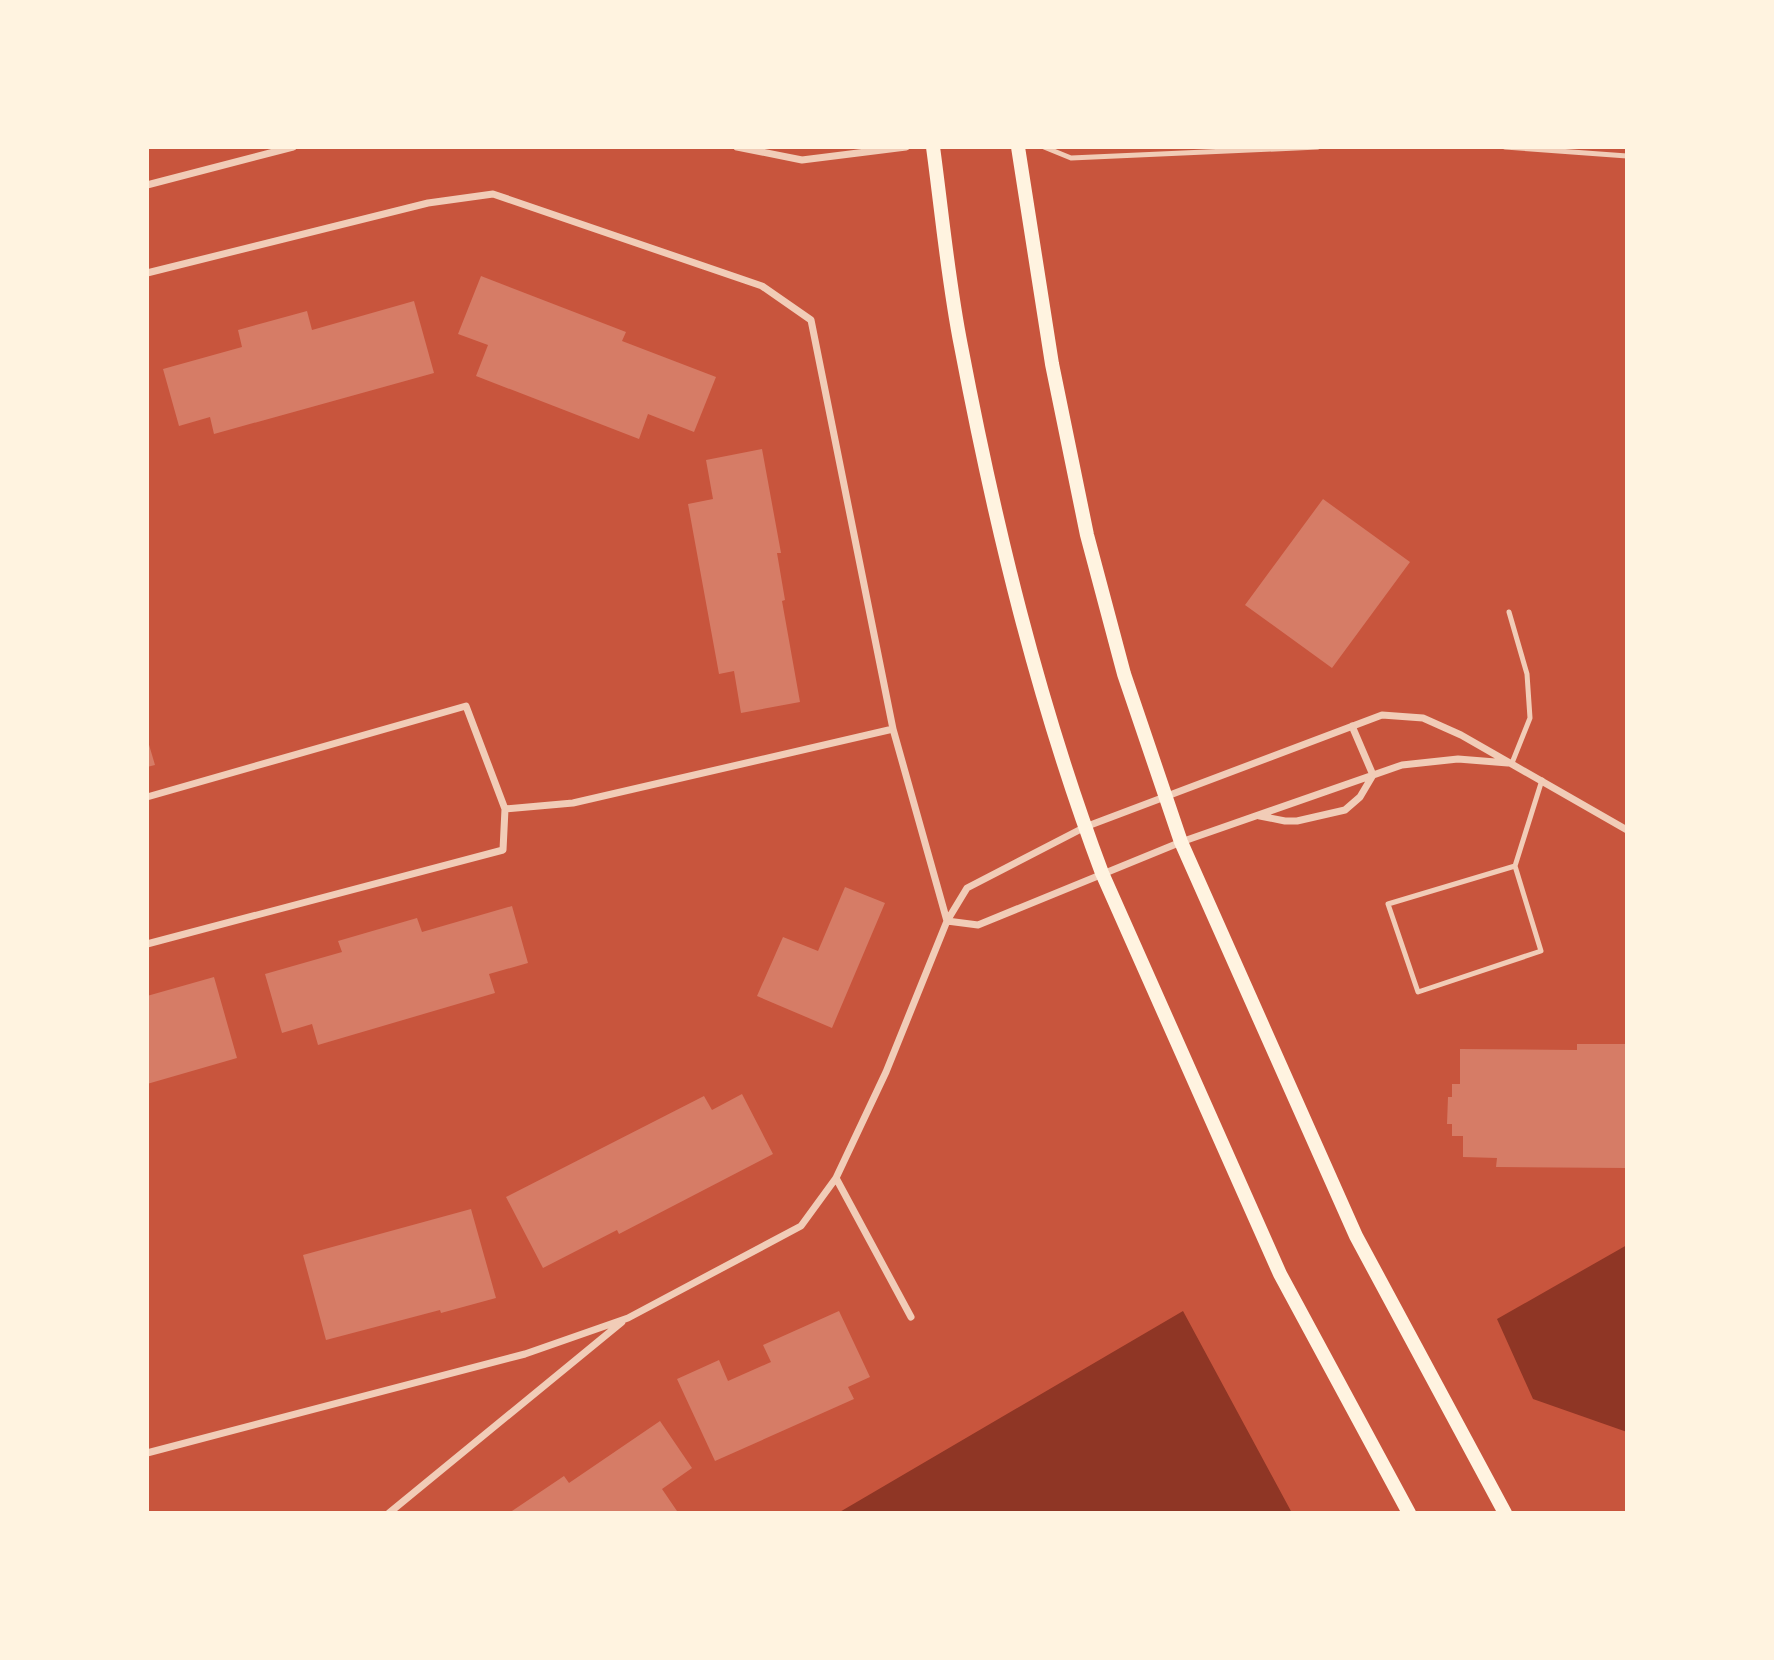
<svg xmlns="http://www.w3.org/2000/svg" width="1774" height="1660" font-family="'Source Sans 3',sans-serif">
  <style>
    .water { fill: #8f3625 }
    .building { fill: #d67c66 }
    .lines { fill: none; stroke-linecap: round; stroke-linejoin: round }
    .service { stroke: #f1ccb7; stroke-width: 5 }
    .minor { stroke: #f1ccb7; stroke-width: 7 }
    .secondary { stroke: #fff3e0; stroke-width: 14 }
  </style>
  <rect width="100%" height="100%" fill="#c8553d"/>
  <path class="water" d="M1627 1245V1432L1533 1399 1497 1319Z
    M1183 1311 1292 1513H838Z"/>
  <path class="building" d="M481 276 626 332 622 341 716 377 694 432 648 414 639 439 476 376 488 345 458 334Z
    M414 301 434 373 214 434 210 417 179 426 163 369 242 347 238 330 307 311 312 330Z
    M762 449 781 553H777L785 600 782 601 800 702 741 713 734 671 719 674 688 504 713 499 706 460Z
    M1323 499 1410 562 1332 668 1245 605Z
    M147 738 155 765 147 767Z
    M845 887 885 903 832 1028 757 996 783 937 818 951Z
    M512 906 528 963 489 974 495 993 318 1045 312 1024 282 1033 265 974 342 952 338 941 417 918 422 932Z
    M214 977 237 1058 147 1084V996Z
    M1577 1044H1627V1168L1496 1167 1497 1158 1463 1157V1136H1452V1124H1447L1448 1097H1452V1084H1460V1049L1577 1050Z
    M742 1094 773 1154 619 1234 617 1230 543 1268 506 1197 704 1096 712 1110Z
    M471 1209 496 1298 441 1313 440 1310 326 1340 303 1255Z
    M839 1311 870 1377 848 1387 854 1399 715 1461 677 1379 719 1360 728 1381 771 1362 763 1345Z
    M660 1421 692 1468 662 1489 677 1511 674 1513H509L564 1476 569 1483Z"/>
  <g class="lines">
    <path class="service" d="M1044 147 1071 158 1318 147
      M1505 147 1627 156
      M1509 612 1527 674 1530 718 1512 763
      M1515 866 1388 904 1418 992 1541 951 1515 866 1542 780"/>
    <path class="minor" d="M737 147 802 160 906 147
      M147 185 293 147
      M147 273 428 203 493 194 762 286 811 320 893 729 947 921
      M147 797 466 706 505 809 503 850 147 944
      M505 809 573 803 893 729
      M1260 816 1285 821H1297L1345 810 1360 797 1373 775 1352 726
      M947 921 978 925 1181 842 1402 765 1458 759 1508 763
      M836 1178 911 1317
      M147 1453 525 1354 628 1318 801 1226 836 1178 886 1072 947 921 967 888 1085 827 1382 715 1423 718 1461 735 1627 830
      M389 1513 622 1322"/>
    <path class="secondary" d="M933 147C942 213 948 281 961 346 995 525 1038 703 1102 873L1280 1274 1409 1513
      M1018 147 1052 364 1087 535 1124 674 1181 842 1356 1236 1505 1513"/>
  </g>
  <rect width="1774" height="1660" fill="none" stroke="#fff3e0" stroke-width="298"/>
</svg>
